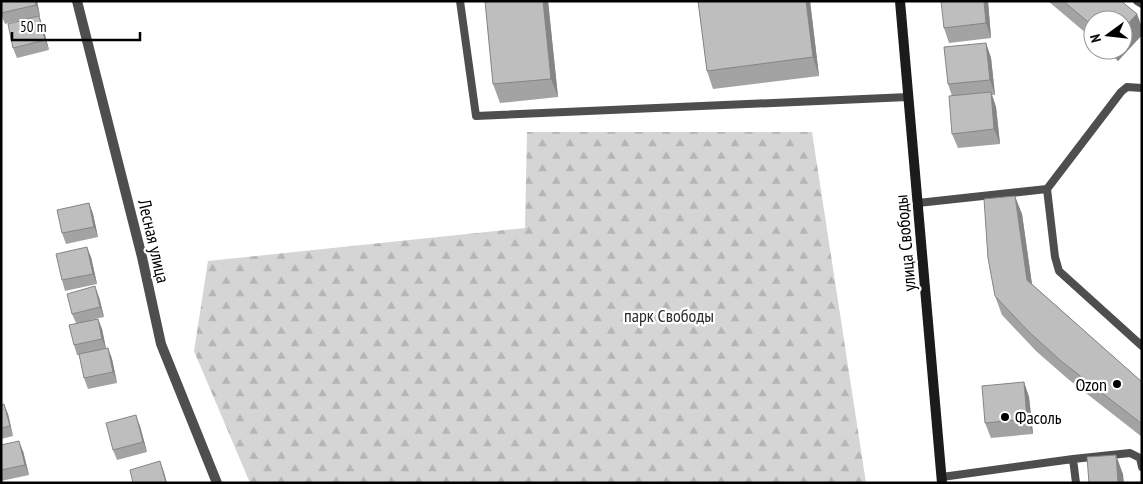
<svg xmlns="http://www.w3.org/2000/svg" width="1143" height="484" font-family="'PT Sans Narrow',sans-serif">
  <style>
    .forest { fill: url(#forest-firs) }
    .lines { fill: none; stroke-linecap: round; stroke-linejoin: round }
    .lane { stroke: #4e4e4e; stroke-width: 8 }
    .street { stroke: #4e4e4e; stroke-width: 10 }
    .secondary { stroke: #1b1b1b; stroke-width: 10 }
    .wall { fill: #a3a3a3 }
    .shaded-wall { fill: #858585 }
    .building { fill: #bebebe; stroke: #858585 }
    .poi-dot { fill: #000; stroke: #fff; stroke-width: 2 }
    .labels { text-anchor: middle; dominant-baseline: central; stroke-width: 4.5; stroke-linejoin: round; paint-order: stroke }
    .street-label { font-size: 18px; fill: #000; stroke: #fff }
    .park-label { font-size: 18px; fill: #2c2c2c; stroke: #fff }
    .poi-label { font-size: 18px; fill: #000; stroke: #fff; text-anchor: end }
  </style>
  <defs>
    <pattern id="forest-firs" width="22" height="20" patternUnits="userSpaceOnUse" patternTransform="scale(1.25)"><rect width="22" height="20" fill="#d5d5d5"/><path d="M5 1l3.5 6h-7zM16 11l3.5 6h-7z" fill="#b5b5b5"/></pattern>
  </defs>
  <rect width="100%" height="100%" fill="#fff"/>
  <path class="forest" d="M527 132H812L866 483H250L194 351 208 261 525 228Z"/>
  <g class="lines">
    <path class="lane" d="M460 1 476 116 908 97
      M1137 1 1142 4
      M1047 189 1121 92 1127 87 1142 88
      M918 203 1047 189 1055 257 1059 271 1142 346
      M1073 459 1130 453 1140 458 1142 467
      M942 477 1073 459 1076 483"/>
    <path class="street" d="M77 1 142 257 161 344 217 483"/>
    <path class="secondary" d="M900 1 942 483"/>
  </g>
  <path class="wall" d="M1 1H37L40 16 5 24 1 14Z
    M485 1H548L558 97 500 103 493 84Z
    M698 1H810L819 76 713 89 707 71Z
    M988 1 991 38 949 43 944 28Z
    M1048 1H1121L1137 14 1142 28V35L1118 61 1105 50H1123L1093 20V39Z
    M39 16 43 27 49 50 17 58 13 48Z
    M986 43 991 58 995 95H992L996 107 1000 144 958 148 952 134V96L948 84Z
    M89 203 93 214 98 237 66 244 62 233Z
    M1022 214 1032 284 1142 382V437L1068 379 1036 351 1002 315 995 296Z
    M91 257 97 284 65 291 62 280Z
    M99 297 104 317 90 320 98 319 102 329 106 348H108L112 359 117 383 88 389 84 378 79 355H77L74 345 76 323 72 314Z
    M1024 382 1029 397 1033 434 991 438 985 423Z
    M1 405 8 414 13 436 1 439Z
    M140 426 147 452 117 460 113 450Z
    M1 445 23 451 29 475 1 481Z"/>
  <path class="shaded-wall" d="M35 1H37L40 16 36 5Z
    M543 1H548L558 97 551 79Z
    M806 1H810L819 76 813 57Z
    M984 1H988L991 38 986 23Z
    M1137 14 1142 28V35L1118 61 1114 50H1123V29Z
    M39 16 43 27 49 50 45 40Z
    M986 43 991 58 995 95 990 80Z
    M991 92 996 107 1000 144 994 129Z
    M1015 196 1022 214 1034 299 1027 280Z
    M89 203 93 214 98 237 94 227Z
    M87 247 91 257 97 284 93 274Z
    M95 286 99 297 104 317 100 307Z
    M98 319 102 329 106 349 102 339Z
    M108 348 112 359 117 383 113 372Z
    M1024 382 1029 397 1033 434 1027 419Z
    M4 404 8 414 13 436 10 426Z
    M136 415 140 426 147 452 143 442Z
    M19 441 23 451 29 475 25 465Z
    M1116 455 1123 474 1124 483H1118Z
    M160 461 164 472 167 483H166Z"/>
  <path class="building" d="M1 1H35L36 5 1 13Z
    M485 1H543L551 79 493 84Z
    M698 1H806L813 57 707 71Z
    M941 1H984L986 23 944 28Z
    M1063 1H1121L1137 14 1123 29V20H1093V26Z
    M39 16 45 40 13 48 8 24Z
    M986 43 990 80 948 84 944 47Z
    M991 92 994 129 952 134 949 96Z
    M1015 196 1027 280 1142 382V424L1061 361 1029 332 995 296 988 258 984 199Z
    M89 203 94 227 62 233 57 210Z
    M87 247 93 274 62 280 56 254Z
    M95 286 100 307 72 314 67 294Z
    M98 319 102 339 74 345 69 325Z
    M108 348 113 372 84 378 79 354Z
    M1024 382 1027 419 985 423 982 386Z
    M4 404 10 426 1 428V405Z
    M136 415 143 442 113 450 106 423Z
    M19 441 25 465 1 470V445Z
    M1116 455 1118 483H1089L1087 457Z
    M160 461 166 483H133L130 470Z"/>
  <g class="poi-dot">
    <circle cx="1117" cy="384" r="5"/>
    <circle cx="1005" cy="417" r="5"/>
  </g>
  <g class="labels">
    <g class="street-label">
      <text transform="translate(154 241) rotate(77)">Лесная улица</text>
      <text transform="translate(905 243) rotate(-95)">улица Свободы</text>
    </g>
    <g class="park-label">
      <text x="669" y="315">парк Свободы</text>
    </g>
    <g class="poi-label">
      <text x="1107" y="384">Ozon</text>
      <text x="1015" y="417" text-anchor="start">Фасоль</text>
    </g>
  </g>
  <rect width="1143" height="484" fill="none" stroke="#000000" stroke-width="5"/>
  <g transform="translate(1108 35) rotate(255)"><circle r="24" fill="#ffffff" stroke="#999999"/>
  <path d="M0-4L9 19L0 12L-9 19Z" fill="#000000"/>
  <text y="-8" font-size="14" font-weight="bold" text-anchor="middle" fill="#000000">N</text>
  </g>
  <path d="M12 32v8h128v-8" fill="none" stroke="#000000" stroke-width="2.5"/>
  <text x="20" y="32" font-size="15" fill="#000000" stroke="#ffffff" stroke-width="4" paint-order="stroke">50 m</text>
</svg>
